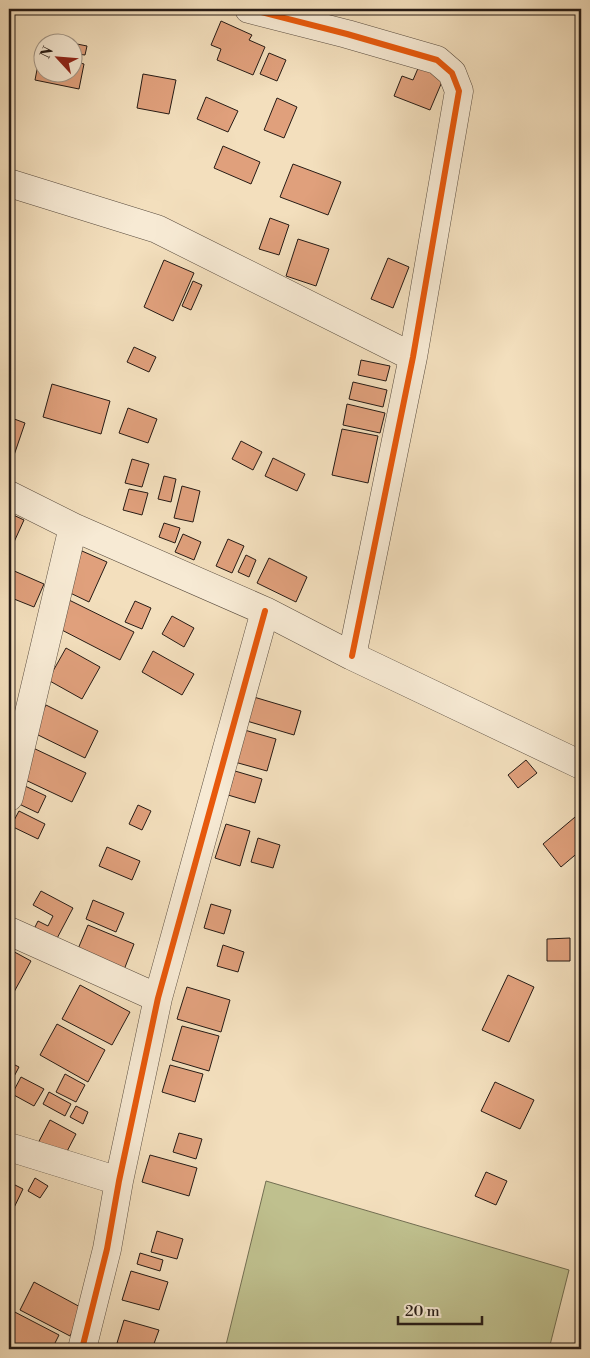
<svg xmlns="http://www.w3.org/2000/svg" width="590" height="1358" font-family="'Libre Bodoni',serif">
  <style>
    .green { fill: #bfc08e; stroke: #726e52 }
    .building { fill: #e0a07c; stroke: #261b15 }
    .lines { fill: none; stroke-linecap: round; stroke-linejoin: round }
    .street-casing { stroke: #594c3f; stroke-width: 29 }
    .street { stroke: #f7ead4; stroke-width: 28 }
    .cycleway-casing { stroke: #f7ead4; stroke-width: 9 }
    .cycleway { stroke: #e8590c; stroke-width: 6 }
  </style>
  <rect width="100%" height="100%" fill="#f3dfbd"/>
  <filter id="stains"><feTurbulence type="fractalNoise" baseFrequency=".004" numOctaves="4"/><feColorMatrix values="0 0 0 0 .2 0 0 0 0 .09 0 0 0 0 .02 0 0 0 .5 -.17"/></filter>
  <radialGradient id="worn" r=".72"><stop offset=".6" stop-color="#630" stop-opacity="0"/><stop offset="1" stop-color="#630" stop-opacity=".3"/></radialGradient>
  <path class="green" d="M266 1181 569 1270 549 1349H225Z"/>
  <path class="building" d="M221 21 252 35 249 40 265 47 253 75 217 60 221 49 211 45Z
    M72 43 87 46 85 55 77 54 76 62 84 64 79 89 35 80 41 49 42 50V72H72Z
    M269 53 286 60 277 81 260 74Z
    M419 66 444 77 430 110 394 96 402 76 413 80Z
    M143 74 176 80 169 114 137 108Z
    M206 97 238 111 228 132 197 119Z
    M277 98 297 107 284 138 264 130Z
    M223 146 260 162 251 184 214 168Z
    M293 164 341 182 328 215 280 197Z
    M270 218 289 225 279 255 259 249Z
    M298 239 329 249 316 286 286 276Z
    M388 258 409 267 393 308 371 299Z
    M164 260 194 273 173 321 144 307Z
    M193 281 202 285 191 310 182 306Z
    M134 347 156 357 149 372 127 362Z
    M361 360 390 366 386 381 358 375Z
    M353 382 387 390 383 407 349 399Z
    M52 384 110 401 101 434 43 417Z
    M347 404 385 413 380 433 343 425Z
    M128 408 157 419 148 443 119 433Z
    M9 417 25 423 10 467H9Z
    M342 429 378 436 368 483 332 475Z
    M241 441 262 452 253 470 232 459Z
    M273 458 305 474 297 491 265 476Z
    M132 459 149 464 142 487 125 483Z
    M164 476 176 479 171 502 158 499Z
    M182 486 200 491 193 522 174 518Z
    M129 489 148 493 142 515 123 510Z
    M9 513 24 520 9 553Z
    M164 523 180 528 175 543 159 537Z
    M183 534 201 542 194 560 175 552Z
    M228 539 244 546 232 573 216 566Z
    M82 551 107 562 89 602 64 590Z
    M246 555 256 560 249 577 238 572Z
    M269 558 307 577 296 602 257 583Z
    M12 570 44 584 34 607 9 597V577Z
    M69 600 134 632 120 660 56 627Z
    M135 601 151 608 142 629 125 622Z
    M172 616 194 628 184 647 162 634Z
    M66 648 100 667 82 699 48 680Z
    M153 651 194 674 182 695 142 672Z
    M247 695 301 711 294 735 240 719Z
    M46 705 98 731 85 758 32 732Z
    M241 729 276 739 267 771 231 761Z
    M31 747 86 773 72 802 17 776Z
    M526 760 537 773 518 788 508 775Z
    M235 771 262 779 255 803 228 795Z
    M25 786 46 796 38 813 17 803Z
    M138 805 151 811 142 830 129 824Z
    M19 811 45 824 38 839 11 826Z
    M581 812V850L561 867 543 844Z
    M226 824 250 831 240 866 215 858Z
    M258 838 280 845 273 868 251 862Z
    M107 847 140 861 132 880 99 866Z
    M41 891 73 908 54 944 32 933 38 921 48 926 53 916 33 905Z
    M93 900 124 913 116 932 86 919Z
    M211 904 231 910 224 934 204 928Z
    M88 925 134 944 122 975 75 956Z
    M570 938V961H547V939Z
    M223 945 244 952 238 972 217 966Z
    M9 949 31 961 14 992 9 989Z
    M508 975 534 987 509 1042 482 1030Z
    M80 985 130 1012 112 1045 62 1019Z
    M187 987 230 1000 221 1032 177 1019Z
    M57 1024 105 1050 88 1082 40 1055Z
    M182 1026 219 1036 209 1071 172 1060Z
    M9 1062 19 1067 9 1086Z
    M170 1065 203 1074 195 1102 162 1092Z
    M65 1074 85 1085 76 1102 56 1092Z
    M21 1077 44 1089 34 1106 12 1094Z
    M495 1082 534 1100 520 1129 481 1111Z
    M49 1092 71 1104 65 1116 43 1104Z
    M76 1106 88 1112 83 1124 70 1117Z
    M50 1120 76 1134 62 1161 36 1147Z
    M179 1133 202 1139 196 1159 173 1152Z
    M150 1155 197 1168 189 1196 142 1182Z
    M486 1172 507 1181 496 1205 475 1196Z
    M35 1178 48 1186 40 1198 28 1191Z
    M9 1182 23 1189 10 1216 9 1215Z
    M157 1231 183 1239 177 1259 151 1252Z
    M140 1253 163 1260 160 1271 137 1264Z
    M131 1271 168 1282 159 1310 122 1300Z
    M34 1282 84 1309 70 1336 20 1310Z
    M9 1309 59 1335 52 1349 9 1348Z
    M124 1320 159 1330 152 1349H139L117 1343Z"/>
  <g class="lines">
    <g class="street-casing">
      <path id="street" d="M249 9 347 34 437 60 452 73 459 91 413 357 352 656
        M9 183 157 229 413 357
        M9 495 73 527 265 611 352 656 581 765
        M9 797 73 527
        M9 931 158 998
        M9 1147 119 1181
        M82 1349 107 1249 119 1181 158 998 265 611"/>
    </g>
    <use href="#street" class="street"/>
    <g class="cycleway-casing">
      <path id="cycleway" d="M249 9 347 34 437 60 452 73 459 91 413 357 352 656
        M82 1349 107 1249 119 1181 158 998 265 611"/>
    </g>
    <use href="#cycleway" class="cycleway"/>
  </g>
  <rect width="590" height="1358" fill="none" stroke="#f3dfbd" stroke-width="30"/>
  <rect x="10" y="10" width="570" height="1338" fill="none" stroke="#261b15" stroke-width="2.5"/>
  <rect x="15" y="15" width="560" height="1328" fill="none" stroke="#261b15"/>
  <g transform="translate(58 58) rotate(296)"><circle r="24" fill="#f7ead4" stroke="#a39788"/>
  <path d="M0-4L9 19L0 12L-9 19Z" fill="#8f2418"/>
  <text y="-8" font-size="14" font-weight="bold" text-anchor="middle" fill="#261b15">N</text>
  </g>
  <path d="M398 1316v8h84v-8" fill="none" stroke="#261b15" stroke-width="2.5"/>
  <text x="405" y="1316" font-size="15" fill="#261b15" stroke="#f7ead4" stroke-width="4" paint-order="stroke">20 m</text>
  <rect width="100%" height="100%" filter="url(#stains)"/>
  <rect width="100%" height="100%" fill="url(#worn)"/>
</svg>
